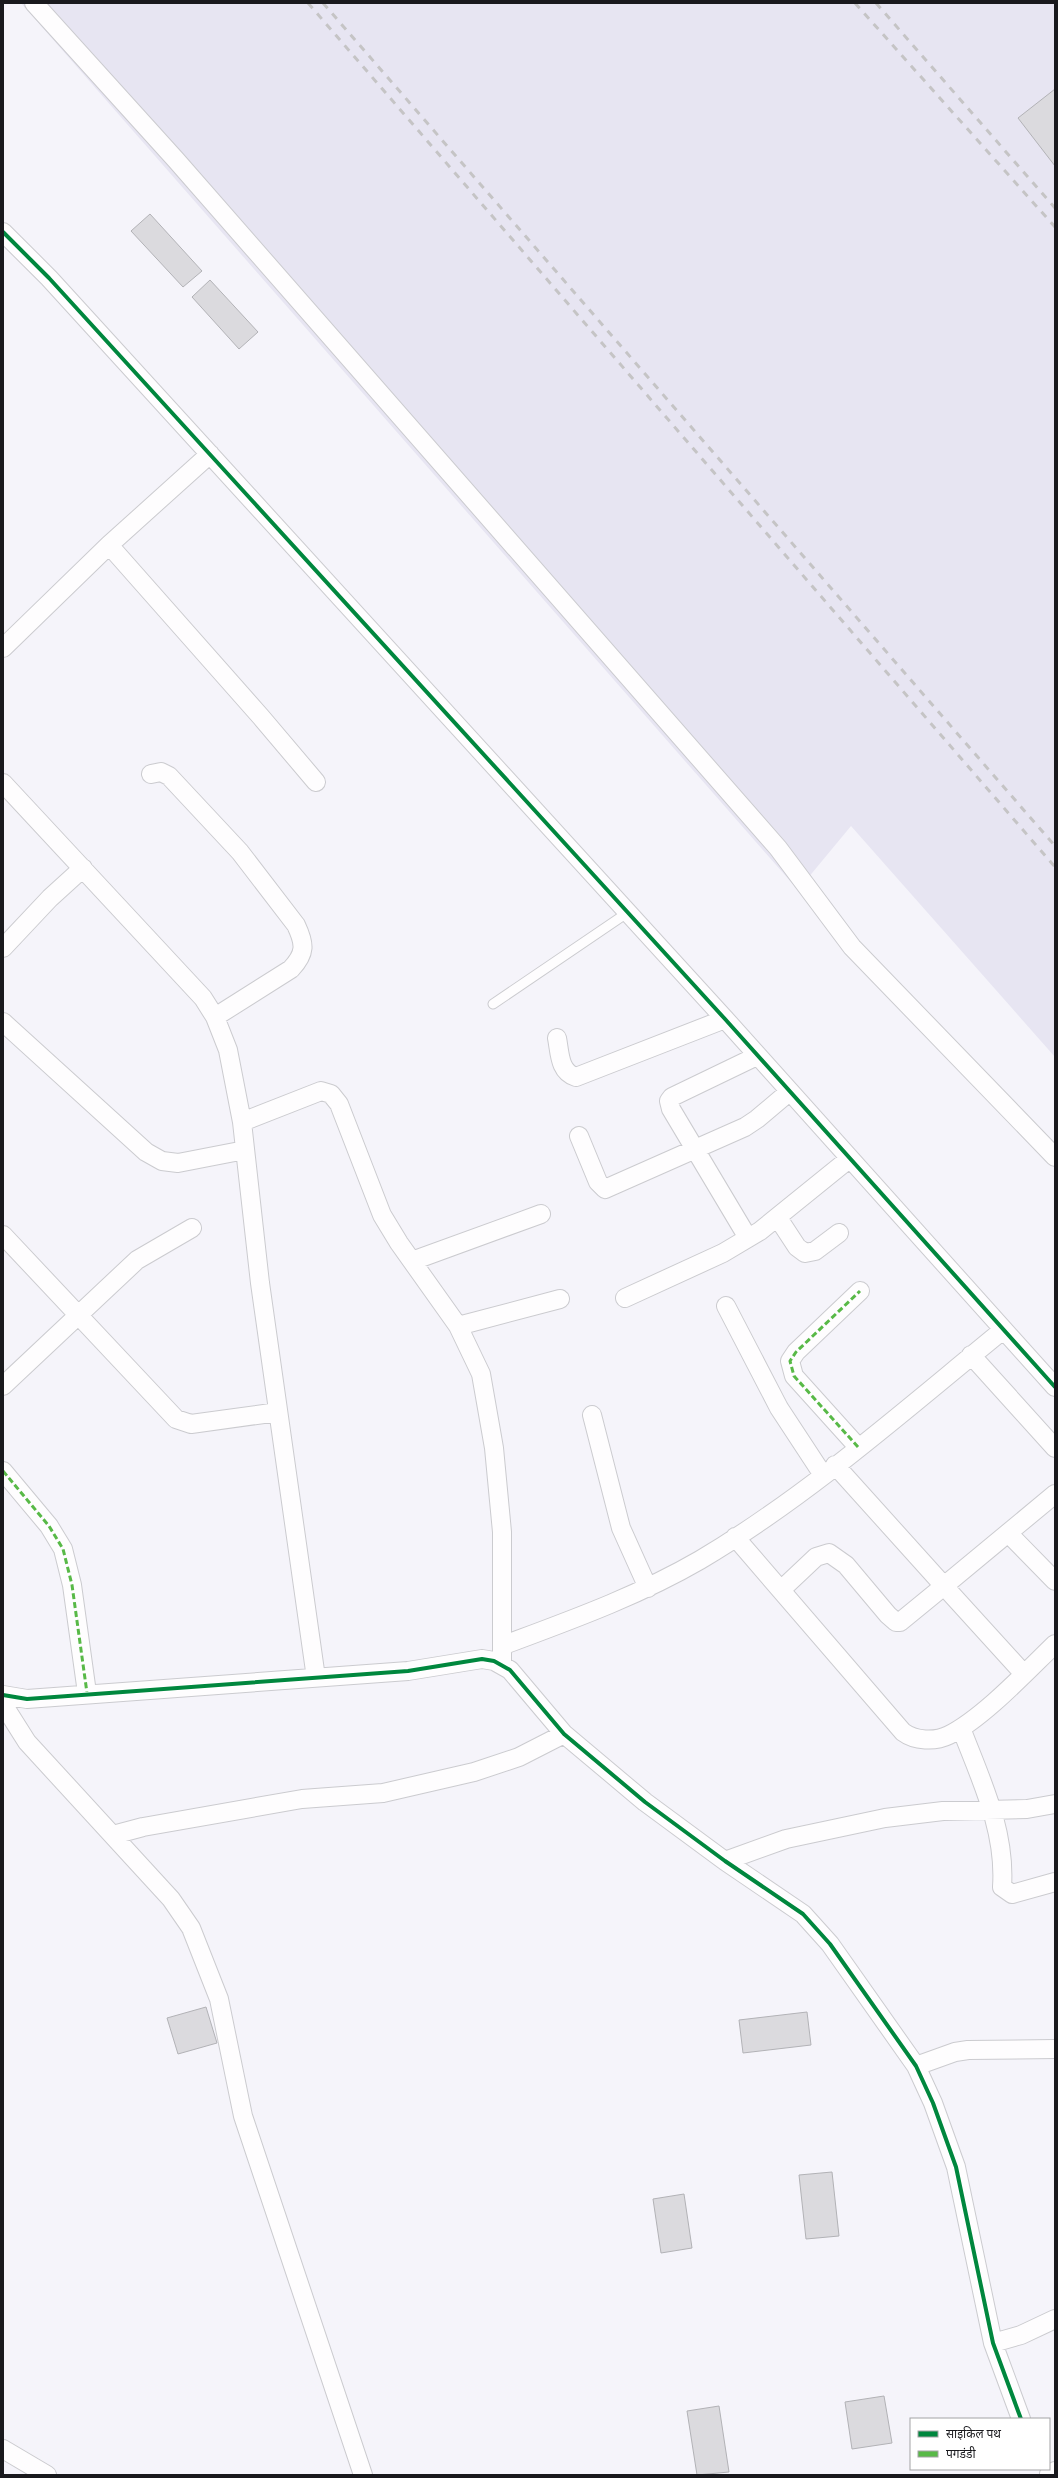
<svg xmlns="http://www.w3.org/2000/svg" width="1058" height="2478" font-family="'Fira Sans Condensed','Noto Sans Devanagari',sans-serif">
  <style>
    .built { fill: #e7e5f2 }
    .building { fill: #dbdade; stroke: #b2b2b6 }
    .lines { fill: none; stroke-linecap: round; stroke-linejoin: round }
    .lane-casing { stroke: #cbcbcf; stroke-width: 11 }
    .street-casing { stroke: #cbcbcf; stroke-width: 20 }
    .lane { stroke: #fefdfe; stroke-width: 9 }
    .street { stroke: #fefdfe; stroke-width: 18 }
    .rail { stroke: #c5c4c5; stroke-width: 3; stroke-dasharray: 7 7; stroke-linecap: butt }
    .quiet { stroke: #58b947; stroke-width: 3; stroke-dasharray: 6 3; stroke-linecap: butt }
    .cycleway-casing { stroke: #fff; stroke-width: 6 }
    .cycleway { stroke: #00873e; stroke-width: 4 }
  </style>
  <rect width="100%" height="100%" fill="#f5f4fa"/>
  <path class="built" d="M21 3H1055V1057L851 826 798 890Z"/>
  <path class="building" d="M1055 89V166L1018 118Z
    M150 214 202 271 183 287 131 231Z
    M210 280 258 332 239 349 192 297Z
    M206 2007 217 2043 178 2054 167 2018Z
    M807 2012 811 2045 743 2053 739 2020Z
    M832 2172 839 2236 806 2239 799 2175Z
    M684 2194 692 2248 661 2253 653 2199Z
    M884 2396 892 2443 852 2449 845 2402Z
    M719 2406 729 2472 697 2475 687 2411Z"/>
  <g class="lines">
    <g class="lane-casing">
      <path id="lane" d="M493 1004 627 913"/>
    </g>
    <g class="street-casing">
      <path id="street" d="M34 3 176 160 778 848 852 947 1055 1157
        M3 232 49 278 725 1019 1055 1387
        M109 545 261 717 316 782
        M3 648 109 545 210 454
        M151 774 161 772 169 776 240 852 296 925C305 944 306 953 291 969L215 1017
        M3 783 203 998 215 1017 228 1050 242 1122 260 1283 316 1678
        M3 948 50 898 83 868
        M3 1022 146 1152 162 1161 178 1163 245 1150
        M557 1038C560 1053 559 1072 576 1077L725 1019
        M242 1122 321 1091 331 1094 339 1104 382 1215 399 1243 458 1326 481 1374 494 1448 502 1532V1665
        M579 1136 598 1182 605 1189 745 1127 757 1119 789 1092
        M778 1218 797 1247 805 1253 815 1251 839 1233
        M3 1235 176 1419 191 1424 278 1412
        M748 1238 671 1109 669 1101 672 1097 757 1056
        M412 1261 541 1214
        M625 1298 723 1253 760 1231 849 1159
        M726 1306 779 1408 823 1475
        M458 1326 560 1299
        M971 1355 1055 1448
        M3 1386 137 1260 192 1228
        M592 1415 621 1528 648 1588
        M858 1447 794 1376 790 1361 796 1352 860 1291
        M835 1465 944 1586 1055 1494
        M3 1471 49 1526 63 1549 72 1585 87 1693
        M1008 1533 1055 1581
        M735 1537 903 1732C915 1741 935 1742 949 1735 983 1718 1027 1671 1055 1644
        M781 1590 816 1557 829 1553 846 1565 888 1615 896 1622H900L944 1586 1024 1674
        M504 1645C571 1620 638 1596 700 1560 808 1496 906 1409 1003 1330
        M3 1695 27 1699 408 1671 482 1659 494 1661 510 1670 564 1734 645 1802 725 1861 803 1914 830 1944 916 2066 933 2103 956 2167 993 2343 1021 2419
        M3 1704 27 1742 171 1899 191 1928 219 1999 243 2116 363 2475
        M961 1728C981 1780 1006 1831 1002 1887L1012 1894 1055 1882
        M113 1835 143 1827 302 1799 383 1793 474 1772 519 1757 564 1734
        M725 1861 786 1839 885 1818 943 1811 1027 1809 1055 1804
        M916 2066 955 2052 968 2050 1055 2049
        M993 2343 1021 2335 1055 2319
        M3 2449 47 2475
        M1049 2474 1055 2471"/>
    </g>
    <use href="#lane" class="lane"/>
    <use href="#street" class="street"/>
    <path class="rail" d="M308 3 1055 867
      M323 3 1055 846
      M855 3 1055 227
      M876 3 1055 208"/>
    <path class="quiet" d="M858 1447 794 1376 790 1361 796 1352 860 1291
      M3 1471 49 1526 63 1549 72 1585 87 1693"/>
    <g class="cycleway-casing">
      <path id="cycleway" d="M3 232 49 278 725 1019 1055 1387
        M3 1695 27 1699 408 1671 482 1659 494 1661 510 1670 564 1734 645 1802 725 1861 803 1914 830 1944 916 2066 933 2103 956 2167 993 2343 1021 2419"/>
    </g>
    <use href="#cycleway" class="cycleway"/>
  </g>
  <rect width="1058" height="2478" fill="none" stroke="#19191d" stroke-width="8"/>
  <rect x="910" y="2418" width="140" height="52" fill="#ffffff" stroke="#a3a3a5"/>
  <rect x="918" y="2431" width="20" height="6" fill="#00873e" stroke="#a3a3a5"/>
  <text x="946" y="2438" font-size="12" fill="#19191d">साइकिल पथ</text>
  <rect x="918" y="2451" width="20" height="6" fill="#58b947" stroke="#a3a3a5"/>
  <text x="946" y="2458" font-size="12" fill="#19191d">पगडंडी</text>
</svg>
